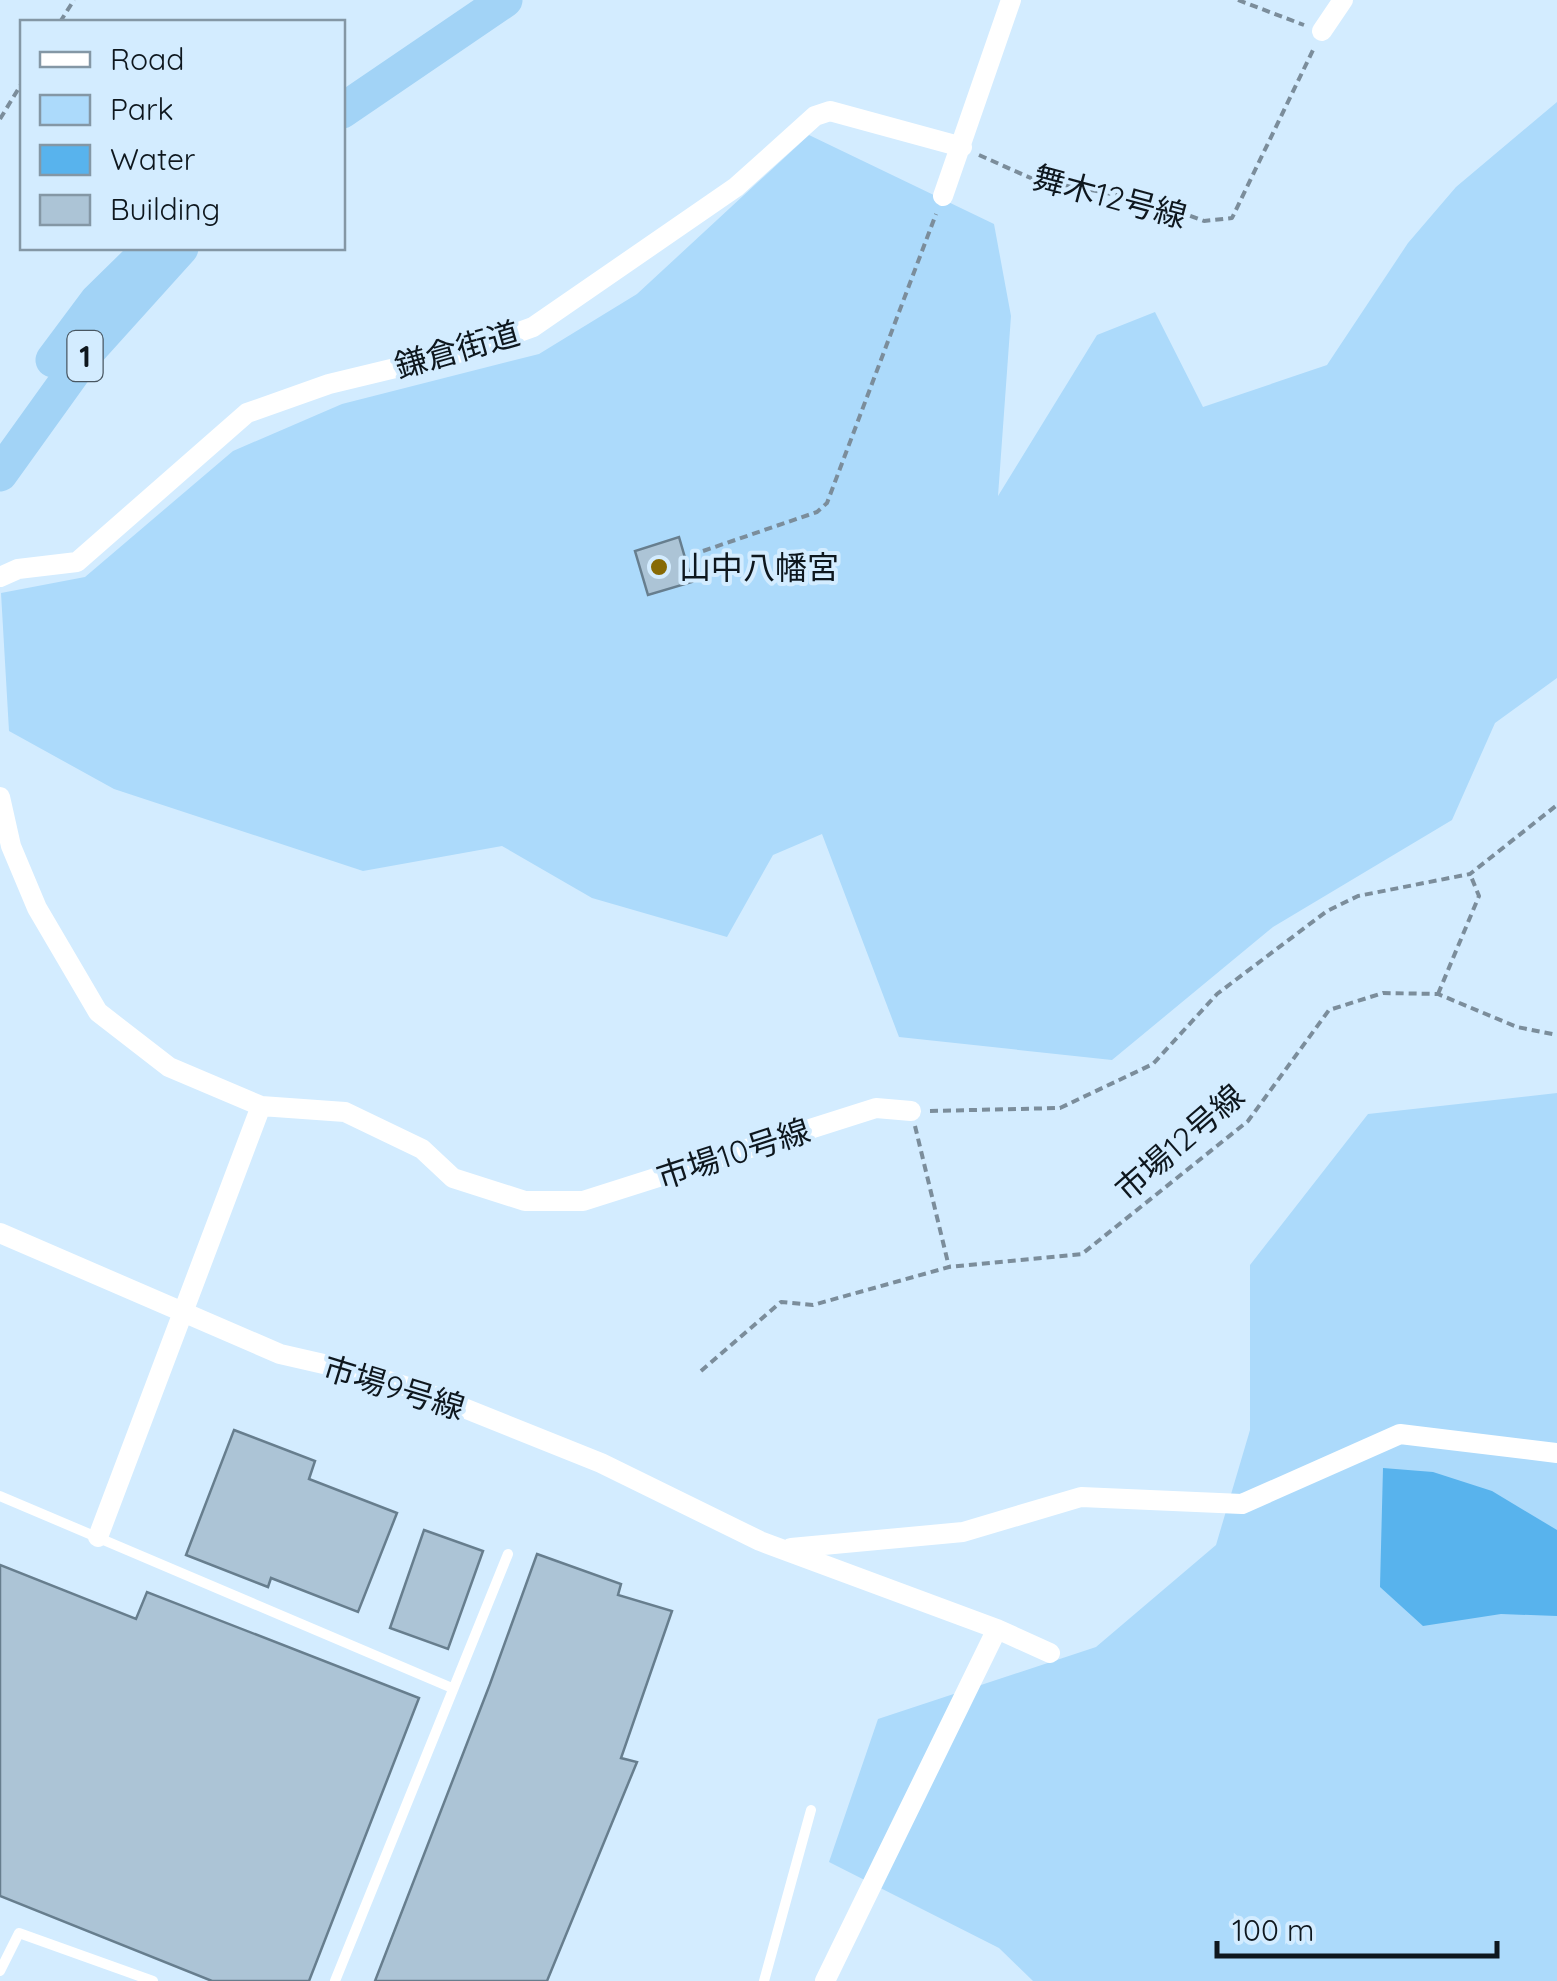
<svg xmlns="http://www.w3.org/2000/svg" width="1557" height="1981" font-family="Quicksand,'Noto Sans JP',sans-serif">
  <style>
    .green { fill: #acdafb }
    .water { fill: #58b3ed }
    .building { fill: #acc4d6; stroke: #677e8e; stroke-width: 2.5 }
    .lines { fill: none; stroke-linecap: round; stroke-linejoin: round }
    .path { stroke: #7b8d9b; stroke-width: 4; stroke-dasharray: 8 5; stroke-linecap: butt }
    .lane { stroke: #fff; stroke-width: 10 }
    .street { stroke: #fff; stroke-width: 20 }
    .highway { stroke: #a2d3f6; stroke-width: 35 }
    .poi-dot { fill: #876a06; stroke: #d3ecff; stroke-width: 4 }
    .labels { text-anchor: middle; dominant-baseline: central; stroke-width: 8; stroke-linejoin: round; paint-order: stroke }
    .shield { fill: #d3ecff; stroke: #495762; stroke-width: 2.5 }
    .shield-label { font-size: 30px; font-weight: bold; fill: #0e171e }
    .street-label { font-size: 32px; fill: #0e171e; stroke: #d3ecff }
    .poi-label { font-size: 32px; fill: #0e171e; stroke: #d3ecff; text-anchor: start }
  </style>
  <rect width="100%" height="100%" fill="#d3ecff"/>
  <path class="green" d="M1557 102V678L1495 723 1452 820 1273 927 1112 1060 899 1037 822 834 773 855 727 937 592 898 502 846 363 871 114 789 9 731 1 593 85 577 233 451 342 404 539 354 637 294 809 135 994 224 1011 316 998 496 1097 335 1155 312 1203 407 1327 365 1408 243 1456 187Z
    M1557 1093V1981H1033L999 1948 829 1862 878 1719 1096 1647 1216 1545 1250 1430V1265L1368 1114Z"/>
  <path class="water" d="M1383 1468 1433 1472 1492 1491 1557 1530V1616L1501 1614 1423 1626 1380 1587Z"/>
  <path class="building" d="M679 537 692 582 648 595 635 551Z
    M234 1430 315 1461 309 1479 397 1513 358 1612 271 1578 268 1587 186 1555Z
    M424 1530 483 1551 448 1649 390 1628Z
    M537 1554 621 1584 618 1595 672 1611 621 1758 637 1762 547 1981H375L490 1684Z
    M0 1565 136 1619 147 1592 419 1698 309 1981H212L0 1896Z"/>
  <g class="lines">
    <path class="path" d="M1238 0 1304 25
      M60 22 74 0
      M0 119 22 83
      M979 155 1033 179 1153 202 1204 221 1232 218 1313 50
      M703 551 817 512 827 503 936 214
      M1438 994 1479 896 1470 874
      M930 1111 1060 1108 1153 1064 1217 994 1327 911 1358 896 1470 874 1557 805
      M915 1126 949 1267
      M701 1371 781 1302 813 1305 949 1267 1082 1254 1248 1121 1329 1010 1383 993 1438 994 1517 1027 1557 1035"/>
    <path class="lane" d="M0 1496 452 1688
      M0 1971 19 1933 153 1981
      M335 1981 508 1554
      M764 1981 811 1810"/>
    <path class="street" d="M1322 31 1343 0
      M943 196 1011 0
      M0 577 18 569 77 562 247 413 329 384 470 350 533 327 736 187 815 116 830 111 962 147
      M0 797 11 846 37 908 98 1012 169 1067 261 1106 345 1112 422 1149 453 1178 525 1201H583L876 1108 911 1111
      M0 1233 280 1354 363 1373 424 1392 601 1463 760 1541 997 1629 1050 1653
      M98 1537 261 1106
      M791 1548 963 1532 1081 1497 1242 1504 1400 1434 1557 1453
      M825 1981 997 1629"/>
    <path class="highway" d="M342 111 505 0
      M53 360 97 301 151 248
      M0 474 89 350 181 248"/>
  </g>
  <circle class="poi-dot" cx="659" cy="567" r="10"/>
  <g class="labels">
    <rect class="shield" x="67.5" y="331" width="35" height="50" rx="8"/>
    <g class="shield-label">
      <text x="85" y="356">1</text>
    </g>
    <g class="street-label">
      <text transform="translate(1110 196) rotate(15)">舞木12号線</text>
      <text transform="translate(457 349) rotate(-16)">鎌倉街道</text>
      <text transform="translate(1179 1142) rotate(-41)">市場12号線</text>
      <text transform="translate(733 1153) rotate(-18)">市場10号線</text>
      <text transform="translate(394 1387) rotate(17)">市場9号線</text>
    </g>
    <g class="poi-label">
      <text x="679" y="567">山中八幡宮</text>
    </g>
  </g>
  <rect x="20" y="20" width="325" height="230" fill="#d3ecff" stroke="#8497a5" stroke-width="2.5"/>
  <rect x="40" y="52" width="50" height="15" fill="#ffffff" stroke="#8497a5" stroke-width="2.5"/>
  <text x="110" y="70" font-size="30" fill="#0e171e">Road</text>
  <rect x="40" y="95" width="50" height="30" fill="#acdafb" stroke="#8497a5" stroke-width="2.5"/>
  <text x="110" y="120" font-size="30" fill="#0e171e">Park</text>
  <rect x="40" y="145" width="50" height="30" fill="#58b3ed" stroke="#8497a5" stroke-width="2.5"/>
  <text x="110" y="170" font-size="30" fill="#0e171e">Water</text>
  <rect x="40" y="195" width="50" height="30" fill="#acc4d6" stroke="#8497a5" stroke-width="2.5"/>
  <text x="110" y="220" font-size="30" fill="#0e171e">Building</text>
  <path d="M1217 1941v15h280v-15" fill="none" stroke="#0e171e" stroke-width="5"/>
  <text x="1232" y="1941" font-size="30" fill="#0e171e" stroke="#d3ecff" stroke-width="8" paint-order="stroke">100 m</text>
</svg>
